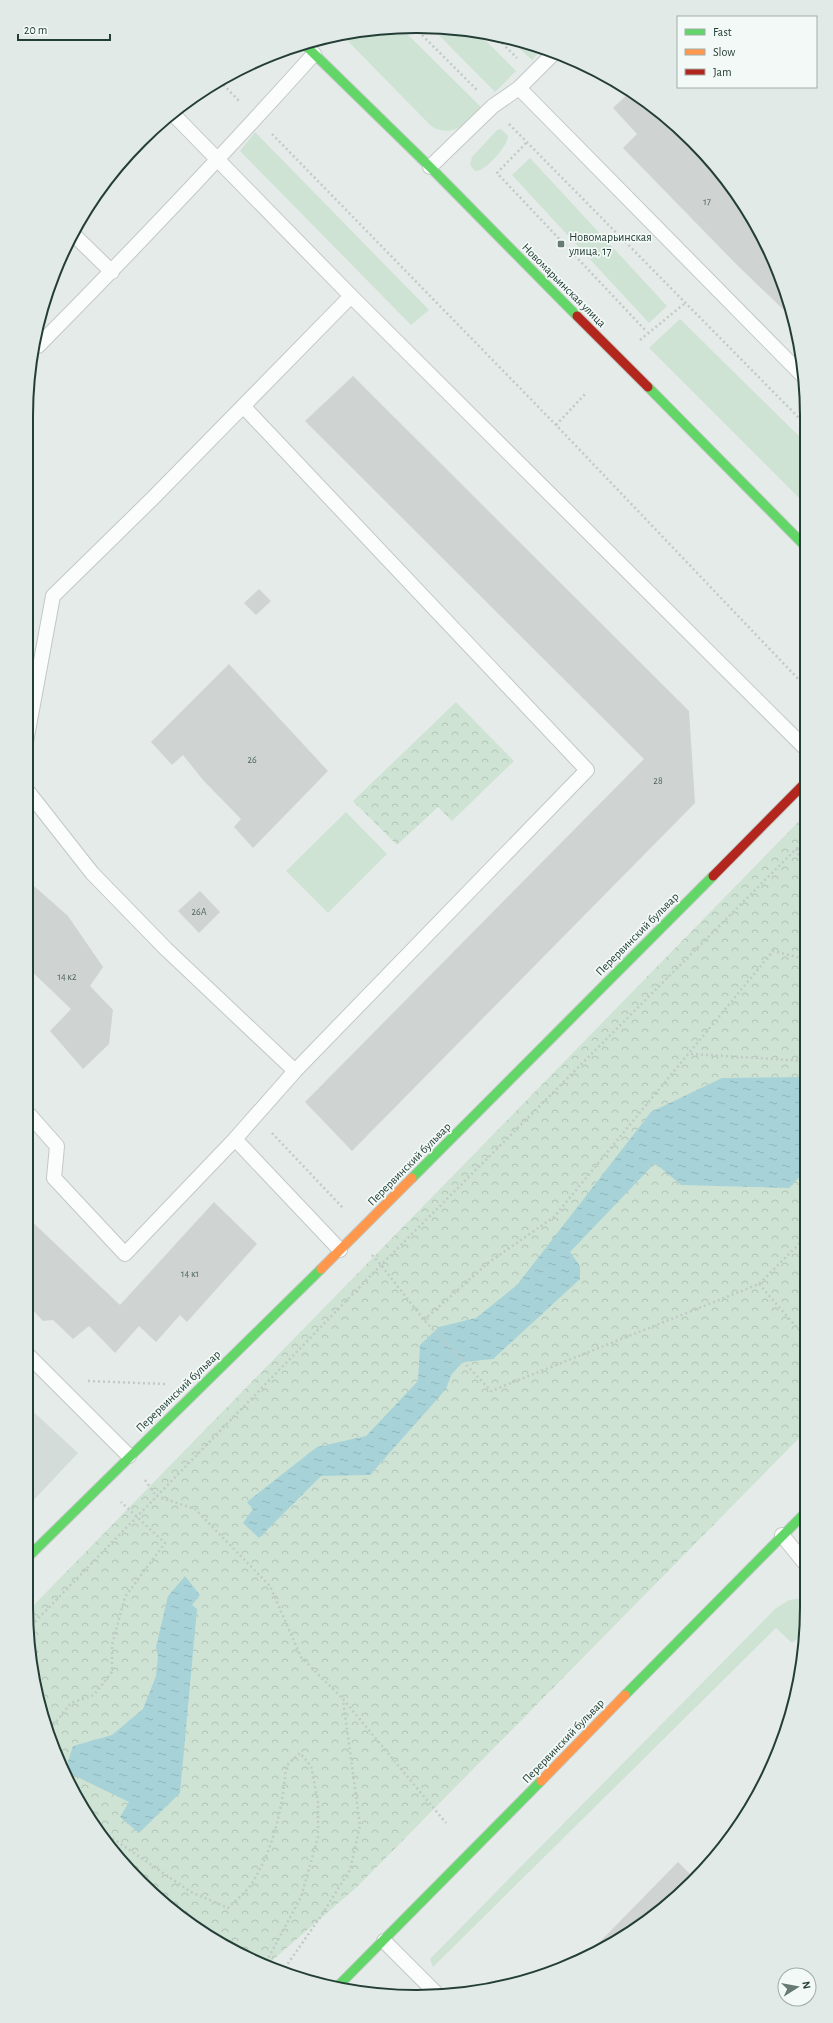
<svg xmlns="http://www.w3.org/2000/svg" width="833" height="2023" font-family="'Alegreya Sans',sans-serif">
  <style>
    .built { fill: #d3dcd8 }
    .grass { fill: #cee3d4 }
    .park { fill: url(#park-crowns) }
    .water { fill: url(#water-ripples) }
    .building { fill: #cfd4d2 }
    .lines { fill: none; stroke-linecap: round; stroke-linejoin: round }
    .lane-casing { stroke: #c2c8c5; stroke-width: 16 }
    .fast-casing { stroke: #c0c8c5; stroke-width: 11 }
    .slow-casing { stroke: #c0c8c5; stroke-width: 11 }
    .jam-casing { stroke: #c0c8c5; stroke-width: 11 }
    .path { stroke: #c1cac6; stroke-width: 2.5; stroke-dasharray: 2 3; stroke-linecap: butt }
    .lane { stroke: #fbfcfc; stroke-width: 14 }
    .fast { stroke: #63d668; stroke-width: 9 }
    .slow { stroke: #ff974d; stroke-width: 9 }
    .jam { stroke: #b3261e; stroke-width: 9 }
    .poi-dot { fill: #677b74; stroke: #f3f9f6; stroke-width: 1.5 }
    .labels { text-anchor: middle; dominant-baseline: central; stroke-width: 3.5; stroke-linejoin: round; paint-order: stroke }
    .number-label { font-size: 10px; fill: #4e645d }
    .poi-label { font-size: 12px; fill: #233e36; stroke: #f3f9f6; text-anchor: start }
    .street-label { font-size: 12px; fill: #233e36; stroke: #f3f9f6 }
    .rim { fill: none; stroke: #233e36; stroke-width: 2 }
  </style>
  <defs>
    <pattern id="park-crowns" width="20" height="18" patternUnits="userSpaceOnUse"><rect width="20" height="18" fill="#cee3d4"/><path d="M2 6a3 3 0 1 1 6 0M12 15a3 3 0 1 1 6 0" fill="none" stroke="#b1c4b7"/></pattern>
    <pattern id="water-ripples" width="26" height="14" patternUnits="userSpaceOnUse"><rect width="26" height="14" fill="#a6d2d8"/><path d="M2 4q2-2 4 0t4 0M15 11q2-2 4 0t4 0" fill="none" stroke="#8fb5ba"/></pattern>
  </defs>
  <rect width="100%" height="100%" fill="#e5ebe8"/>
  <path class="built" d="M26 1405 78 1453 26 1508Z"/>
  <path class="grass" d="M391 27H400L482 108C467 123 453 139 431 126L342 35Z
    M432 28 467 29 477 32 516 71 495 92Z
    M501 129 508 136C508 146 485 172 475 171L470 165 472 157 497 130Z
    M255 132 429 310 411 325 240 151Z
    M530 158 667 306 649 323 512 175Z
    M680 319 804 441V503L649 348Z
    M346 812 387 854 328 913 286 871Z
    M804 1598 807 1599 803 1634 792 1643 776 1628 433 1967 430 1959 775 1609 789 1600Z"/>
  <path class="park" d="M509 39 542 47H543L532 60Z
    M456 702 514 761 452 821 438 807 397 845 353 801Z
    M805 815 807 1430 358 1886 267 1965 221 1945 159 1900 123 1864 78 1802 47 1732 33 1682 27 1612Z"/>
  <path class="water" d="M806 1077V1170L789 1188 681 1185 655 1163 570 1252 580 1266V1279L493 1359 463 1362 451 1375 446 1389 370 1475 321 1476 259 1538 243 1523 253 1509 247 1502 317 1447 366 1436 418 1381 420 1345 439 1327 476 1318 517 1285 651 1112 722 1078Z
    M185 1576 200 1595 192 1605 197 1609 180 1793 139 1833 120 1817 129 1802 65 1771 73 1746 112 1735 143 1709 156 1676 158 1656 156 1647 168 1596Z"/>
  <path class="building" d="M631 91 710 159 767 244 788 314 737 265 623 148 637 134 613 108Z
    M353 376 689 711 695 803 352 1151 305 1102 644 759 305 421Z
    M259 589 271 601 256 615 244 603Z
    M229 664 328 771 253 848 234 827 241 819 203 780 183 755 172 765 151 742Z
    M26 879 68 916 103 967 90 986 113 1010 109 1044 83 1069 50 1031 71 1009 26 966Z
    M200 891 220 912 199 933 178 911Z
    M214 1202 257 1244 187 1322 180 1315 156 1342 139 1326 115 1353 89 1326 73 1339 53 1320 43 1321 26 1303V1216L120 1305Z
    M678 1862 694 1878 674 1900 633 1931 585 1957Z"/>
  <g class="lines">
    <g class="lane-casing">
      <path id="lane" d="M519 88 804 377
        M172 113 351 296 805 748
        M430 167 493 106 519 88 554 53
        M73 234 112 272
        M38 346C132 251 224 154 314 54
        M243 406 587 770 295 1071 235 1139 340 1250
        M26 742 53 596 153 498 351 296
        M26 789 92 873 166 949 295 1071
        M26 1111 57 1146 54 1178 125 1254 235 1139
        M26 1353 129 1456
        M782 1535 807 1566
        M384 1941 438 1995"/>
    </g>
    <g class="fast-casing">
      <path id="fast" d="M304 44 430 167 577 316
        M648 387 804 545
        M412 1178 713 876
        M26 1559 321 1269
        M625 1695 807 1511
        M337 1987 541 1781"/>
    </g>
    <g class="slow-casing">
      <path id="slow" d="M321 1269 412 1178
        M541 1781 625 1695"/>
    </g>
    <g class="jam-casing">
      <path id="jam" d="M577 316 648 387
        M713 876 805 783"/>
    </g>
    <path class="path" d="M415 28 477 90
      M495 36 517 58
      M220 81 239 101
      M509 124 804 423
      M272 134 556 425 804 685
      M526 143 497 173 647 332
      M640 340 684 304
      M556 425 587 392
      M805 850 796 848 804 869 801 1031H805
      M691 1054 806 1061
      M272 1133 343 1208
      M372 1255 381 1265 424 1320 491 1391 759 1284 806 1237
      M759 1284 806 1338
      M424 1320 488 1263 554 1217 773 951 805 959
      M88 1381 165 1384
      M145 1480 156 1496 195 1509 270 1586 301 1657 343 1699 446 1823
      M28 1629 381 1265 805 840
      M47 1733 71 1703 94 1695 112 1672V1645L125 1597 165 1543 121 1502
      M96 1827 191 1892 228 1908C235 1901 244 1894 250 1886 273 1852 283 1807 286 1766L300 1753 311 1766 318 1802V1837L301 1897 265 1964
      M282 1972 321 1916 350 1870 360 1825 343 1700"/>
    <use href="#lane" class="lane"/>
    <use href="#fast" class="fast"/>
    <use href="#slow" class="slow"/>
    <use href="#jam" class="jam"/>
  </g>
  <rect class="poi-dot" x="557" y="240" width="8" height="8" rx="2"/>
  <g class="labels">
    <g class="number-label">
      <text x="707" y="202">17</text>
      <text x="252" y="760">26</text>
      <text x="658" y="781">28</text>
      <text x="199" y="912">26А</text>
      <text x="67" y="977">14 к2</text>
      <text x="190" y="1274">14 к1</text>
    </g>
    <g class="poi-label">
      <text x="569" y="237">Новомарьинская<tspan x="569" dy="14">улица, 17</tspan></text>
    </g>
    <g class="street-label">
      <text transform="translate(564 285) rotate(45)">Новомарьинская улица</text>
      <text transform="translate(637 934) rotate(-45)">Перервинский бульвар</text>
      <text transform="translate(409 1164) rotate(-45)">Перервинский бульвар</text>
      <text transform="translate(178 1391) rotate(-44)">Перервинский бульвар</text>
      <text transform="translate(563 1741) rotate(-46)">Перервинский бульвар</text>
    </g>
  </g>
  <path d="M0 0H833V2023H0ZM416 33H417A383 383 0 0 1 800 416V1607A383 383 0 0 1 417 1990H416A383 383 0 0 1 33 1607V416A383 383 0 0 1 416 33Z" fill="#e2eae7" fill-rule="evenodd"/>
  <path class="rim" d="M416 33H417A383 383 0 0 1 800 416V1607A383 383 0 0 1 417 1990H416A383 383 0 0 1 33 1607V416A383 383 0 0 1 416 33Z"/>
  <rect x="677" y="16" width="140" height="72" fill="#f3f9f6" stroke="#a0aea9"/>
  <rect x="685" y="29" width="20" height="6" fill="#63d668" stroke="#a0aea9"/>
  <text x="713" y="36" font-size="12" fill="#233e36">Fast</text>
  <rect x="685" y="49" width="20" height="6" fill="#ff974d" stroke="#a0aea9"/>
  <text x="713" y="56" font-size="12" fill="#233e36">Slow</text>
  <rect x="685" y="69" width="20" height="6" fill="#b3261e" stroke="#a0aea9"/>
  <text x="713" y="76" font-size="12" fill="#233e36">Jam</text>
  <g transform="translate(797 1987) rotate(79)"><circle r="19" fill="#f3f9f6" stroke="#a0aea9"/>
  <path d="M0-3L7 15L0 10L-7 15Z" fill="#677b74"/>
  <text y="-6" font-size="11" font-weight="bold" text-anchor="middle" fill="#233e36">N</text>
  </g>
  <path d="M18 34v6h92v-6" fill="none" stroke="#233e36" stroke-width="2"/>
  <text x="24" y="34" font-size="12" fill="#233e36" stroke="#f3f9f6" stroke-width="3" paint-order="stroke">20 m</text>
</svg>
